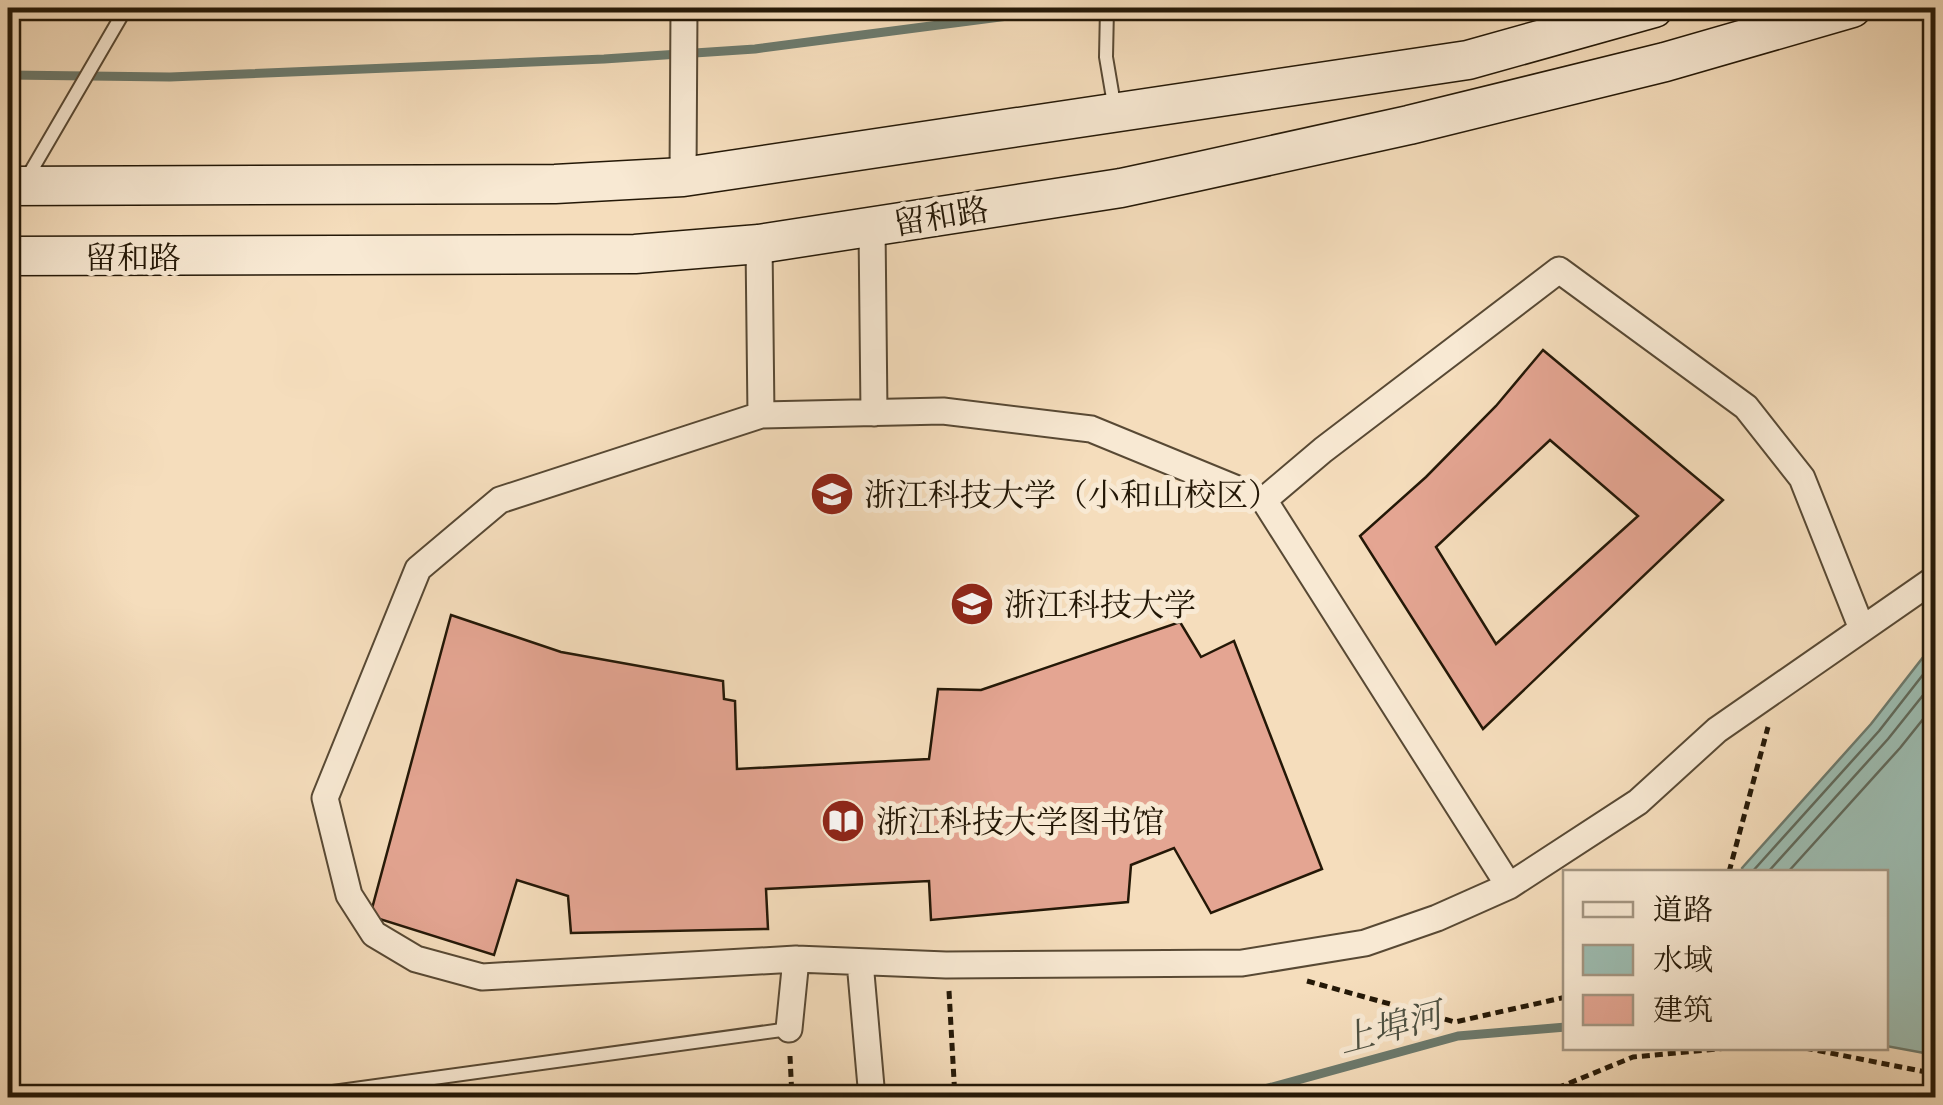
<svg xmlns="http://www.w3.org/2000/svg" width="1943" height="1105" font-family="'Libre Caslon Text','Noto Serif SC',serif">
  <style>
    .water { fill: #9cbcb1; stroke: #6c7a6d; stroke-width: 2.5 }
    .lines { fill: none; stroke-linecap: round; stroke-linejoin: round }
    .shore { stroke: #606a5c; stroke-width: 2.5 }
    .stream { stroke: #6c7a6d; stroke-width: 9 }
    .building { fill: #e4a592; stroke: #241807; stroke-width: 2.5; fill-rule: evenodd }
    .lane-casing { stroke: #584934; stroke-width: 16 }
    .street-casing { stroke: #584934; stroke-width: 29 }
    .secondary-casing { stroke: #241807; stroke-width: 41 }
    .path { stroke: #241807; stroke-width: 5; stroke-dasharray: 8 5; stroke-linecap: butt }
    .lane { stroke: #f8e9d3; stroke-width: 12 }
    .street { stroke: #f8e9d3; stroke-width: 25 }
    .secondary { stroke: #f8e9d3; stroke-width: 38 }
    .labels { text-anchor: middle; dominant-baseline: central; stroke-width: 10; stroke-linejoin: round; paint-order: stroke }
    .street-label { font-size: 32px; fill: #241807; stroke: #f8e9d3 }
    .poi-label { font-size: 32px; fill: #241807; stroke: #f8e9d3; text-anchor: start }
    .water-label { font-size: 35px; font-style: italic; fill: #4e5142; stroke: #f8e9d3 }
  </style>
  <rect width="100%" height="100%" fill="#f5ddbc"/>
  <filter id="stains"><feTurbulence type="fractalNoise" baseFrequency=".002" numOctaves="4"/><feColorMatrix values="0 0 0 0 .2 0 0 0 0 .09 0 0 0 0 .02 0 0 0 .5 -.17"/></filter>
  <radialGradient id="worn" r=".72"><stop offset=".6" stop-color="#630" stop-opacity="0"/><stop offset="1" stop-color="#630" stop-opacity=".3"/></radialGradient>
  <path class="water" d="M1935 642V1055L1886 1046V872H1743L1742 868 1871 724Z"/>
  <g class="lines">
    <path class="shore" d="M1752 872 1879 731 1936 658
      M1768 872 1888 739 1936 679
      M1788 872 1900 748 1936 703"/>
    <path class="stream" d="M8 75 170 77 604 59 755 49 1069 8
      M1232 1098 1458 1036 1566 1027"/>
  </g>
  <path class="building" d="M1543 350 1723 500 1483 729 1360 536 1426 477 1496 406ZM1550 440 1638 516 1496 644 1436 547Z
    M451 615 561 652 723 681 724 699 735 701 737 769 929 759 938 689 981 690 1180 622 1201 657 1234 641 1322 869 1211 913 1174 848 1131 865 1128 902 931 920 929 881 766 889 768 929 571 933 568 896 517 880 494 955 370 916Z"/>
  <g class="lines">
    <g class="lane-casing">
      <path id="lane" d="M1107 8 1106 57 1115 110
        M27 178 126 8
        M289 1098 789 1029"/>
    </g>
    <g class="street-casing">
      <path id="street" d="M683 177 684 8
        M872 227 874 413
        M759 244 761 415
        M1264 500 1323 450 1559 270 1746 407 1802 478 1862 629
        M1509 886 1264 500 1091 429 943 411 761 415 500 500 418 569 325 798 349 895 374 934 416 959 482 977 796 959 946 965 1242 963 1365 943 1437 918 1509 886 1638 802 1717 730 1936 578
        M860 962 872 1098
        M789 1029 796 959"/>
    </g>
    <g class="secondary-casing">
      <path id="secondary" d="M8 186 555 184 683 177 1468 60 1654 8
        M8 256 635 254 759 244 1121 188 1191 173 1409 125 1665 62 1852 8"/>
    </g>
    <path class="path" d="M1729 872 1768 727
      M1307 981 1455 1022 1566 997
      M949 991 955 1098
      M1805 1048 1936 1074
      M790 1056 792 1098
      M1533 1098 1633 1057 1727 1048"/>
    <use href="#lane" class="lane"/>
    <use href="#street" class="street"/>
    <use href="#secondary" class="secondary"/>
  </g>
  <defs>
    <g id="university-disc" transform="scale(2.25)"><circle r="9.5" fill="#8f2418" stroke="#f8e9d3"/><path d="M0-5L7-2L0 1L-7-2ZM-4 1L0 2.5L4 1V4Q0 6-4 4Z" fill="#fff"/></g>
    <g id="library-disc" transform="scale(2.25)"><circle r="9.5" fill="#8f2418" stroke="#f8e9d3"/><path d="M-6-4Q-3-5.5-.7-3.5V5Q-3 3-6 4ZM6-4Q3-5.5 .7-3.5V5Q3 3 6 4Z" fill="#fff"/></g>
  </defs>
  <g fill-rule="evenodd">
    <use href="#university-disc" x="832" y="494"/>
    <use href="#university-disc" x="972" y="604"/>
    <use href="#library-disc" x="843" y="821"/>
  </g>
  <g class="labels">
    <g class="street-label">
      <text transform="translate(941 216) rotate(-9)">留和路</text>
      <text x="133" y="257">留和路</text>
    </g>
    <g class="poi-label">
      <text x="864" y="494">浙江科技大学（小和山校区）</text>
      <text x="1004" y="604">浙江科技大学</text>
      <text x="876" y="821">浙江科技大学图书馆</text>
    </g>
    <g class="water-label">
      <text transform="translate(1390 1027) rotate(-15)">上埠河</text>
    </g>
  </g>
  <rect width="1943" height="1105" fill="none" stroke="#f5ddbc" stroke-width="40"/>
  <rect x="10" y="10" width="1923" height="1085" fill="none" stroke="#241807" stroke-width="5"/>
  <rect x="20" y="20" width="1903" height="1065" fill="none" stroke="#241807" stroke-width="2.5"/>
  <rect x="1563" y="870" width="325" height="180" fill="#f8e9d3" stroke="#a39581" stroke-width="2.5"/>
  <rect x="1583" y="902" width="50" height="15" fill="#f8e9d3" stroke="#a39581" stroke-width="2.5"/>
  <text x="1653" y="920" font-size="30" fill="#241807">道路</text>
  <rect x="1583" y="945" width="50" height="30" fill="#9cbcb1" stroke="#a39581" stroke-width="2.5"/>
  <text x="1653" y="970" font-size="30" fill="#241807">水域</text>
  <rect x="1583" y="995" width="50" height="30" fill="#e4a592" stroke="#a39581" stroke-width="2.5"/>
  <text x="1653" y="1020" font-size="30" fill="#241807">建筑</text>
  <rect width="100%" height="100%" filter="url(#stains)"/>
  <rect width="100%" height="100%" fill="url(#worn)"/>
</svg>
